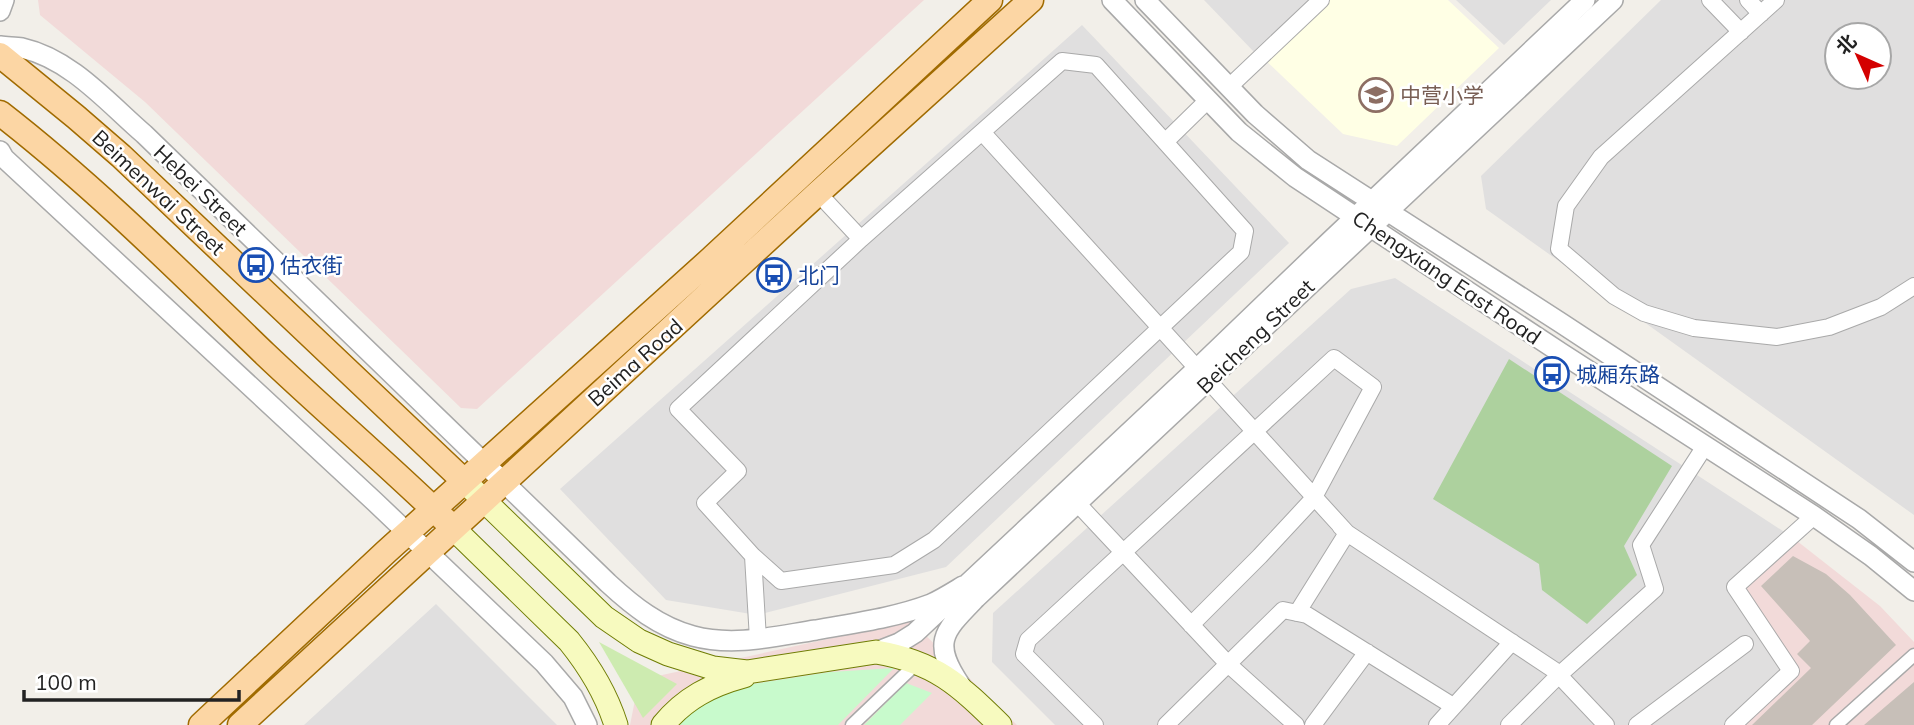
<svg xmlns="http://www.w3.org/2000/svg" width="1914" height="725" font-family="Mulish,'Noto Sans SC',sans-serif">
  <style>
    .residential { fill: #e0dfdf; fill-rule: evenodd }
    .commercial { fill: #f2dad9 }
    .education { fill: #ffffe5 }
    .grass { fill: #cdebb0 }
    .forest { fill: #add19e }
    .park { fill: #c8facc }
    .building { fill: #c7bfb8 }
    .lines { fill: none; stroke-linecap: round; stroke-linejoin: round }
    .pedestrian-casing { stroke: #a9a9a9; stroke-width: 15 }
    .minor-casing { stroke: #a9a9a9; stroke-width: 18 }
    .tertiary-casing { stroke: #a9a9a9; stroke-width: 22 }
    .secondary-casing { stroke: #707d05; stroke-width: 25 }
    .primary-casing { stroke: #a06b00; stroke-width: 27 }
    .pedestrian { stroke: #fff; stroke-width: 12 }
    .minor { stroke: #fff; stroke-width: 16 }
    .tertiary { stroke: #fff; stroke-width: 19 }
    .secondary { stroke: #f7fabf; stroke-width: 23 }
    .primary { stroke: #fcd6a4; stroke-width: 24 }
    .labels { text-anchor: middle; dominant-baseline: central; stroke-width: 5; stroke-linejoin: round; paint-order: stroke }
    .education-label { font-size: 21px; fill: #785e54; stroke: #fff; text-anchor: start }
    .street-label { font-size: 21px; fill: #222; stroke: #fff }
    .transit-label { font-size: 21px; fill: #164399; stroke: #fff; text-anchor: start }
  </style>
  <rect width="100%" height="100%" fill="#f2efe9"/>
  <path class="residential" d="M1204 0H1310L1255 53Z
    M1456 0H1551L1504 45Z
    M1661 0H1914V515L1486 209 1481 176ZM1837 35H1879V77H1837Z
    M1082 25 1289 243 946 567 757 615 666 600 560 489Z
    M1395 278 1789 535 1727 584 1784 670 1725 725H1055L992 662 993 613 1351 289Z
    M436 604 557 725H304Z"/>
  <path class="commercial" d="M38 0H924L477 409 461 408 145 102 40 15Z
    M1797 541 1880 606 1914 642V725H1740L1799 672 1740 587Z
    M911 621 1017 725H630L639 680Z"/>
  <path class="education" d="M1320 0H1448L1499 48 1397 146 1343 134 1261 56Z"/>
  <path class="grass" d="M599 642 677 684 643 718Z"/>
  <path class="forest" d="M1509 359 1672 466 1624 546 1637 575 1587 624 1542 590 1539 564 1433 499Z"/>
  <path class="park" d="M894 668 838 725H674L703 701 746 685 830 672Z
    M906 683 932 693 900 725H864Z"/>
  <path class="building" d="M1793 556 1826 574 1850 595 1896 645 1812 725H1752L1811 668 1797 654 1810 641 1761 586Z
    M1914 682V725H1864Z"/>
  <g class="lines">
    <g class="pedestrian-casing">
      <path id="pedestrian" d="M852 725 918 662
        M1836 725 1914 655"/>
    </g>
    <g class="minor-casing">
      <path id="minor" d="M1710 0 1741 32
        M1748 0 1761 14
        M1776 0 1601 157 1566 206 1559 249 1614 296 1644 313 1694 328 1777 337 1829 327 1881 307 1914 286
        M1229 87 1321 0
        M982 132 1347 533 1297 613
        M1165 142 1208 100
        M818 193 861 239
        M1078 504 1228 664 1296 725
        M1340 526 1347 533 1554 670 1606 725
        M753 556 781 581 894 565 934 540 1241 252 1245 231 1096 65 1062 61 861 239 678 409 738 471 705 503 753 556 758 639
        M1095 725 1024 654 1028 640 1334 358 1373 387 1313 499 1260 556 1191 625
        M1166 725 1283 610 1307 615 1453 706
        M1313 725 1367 652
        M1437 725 1512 642
        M1509 725 1559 675 1655 589 1641 545 1705 446
        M1637 725 1745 644
        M1733 725 1791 671 1735 587 1814 516"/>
    </g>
    <g class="tertiary-casing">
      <path id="tertiary" d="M1112 0 1239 132 1295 177 1561 353 1814 516 1871 556 1914 591
        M1145 0 1255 114 1308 160 1561 323 1859 519 1914 562
        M0 11 4 0
        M0 46C7 47 15 47 22 48 71 59 108 103 144 134L608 583C633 606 659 627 693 636 734 647 776 636 816 630 854 623 894 618 931 604 942 599 953 592 963 586
        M0 151 4 158 374 501 544 663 573 697 587 725
        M876 652 899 643 915 633 1201 365 1328 243 1585 0
        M961 686C931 642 943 632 976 598L1613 0"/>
    </g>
    <g class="secondary-casing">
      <path id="secondary" d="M464 481 604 617 639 641 668 654 713 668 747 672 876 652C935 662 958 684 1000 725
        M453 528 569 641C590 667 606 693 616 725
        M663 725C685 698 711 685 744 676"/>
    </g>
    <g class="primary-casing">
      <path id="primary" d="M0 55 76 117 121 156 464 481
        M0 113C94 186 179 271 265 354 324 410 386 463 445 520
        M201 725 387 551 710 260 990 0
        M240 725 818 193 1031 0"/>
    </g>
    <use href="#pedestrian" class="pedestrian"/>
    <use href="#minor" class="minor"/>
    <use href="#tertiary" class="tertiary"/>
    <use href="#secondary" class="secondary"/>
    <use href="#primary" class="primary"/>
  </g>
  <defs>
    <g id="school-ring" transform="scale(1.75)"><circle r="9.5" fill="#fff" stroke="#8d6e63" stroke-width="1.5"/><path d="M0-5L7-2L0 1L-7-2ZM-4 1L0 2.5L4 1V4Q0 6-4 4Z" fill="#8d6e63"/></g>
    <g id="bus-ring" transform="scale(1.75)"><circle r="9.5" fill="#fff" stroke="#1a4fb4" stroke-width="1.5"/><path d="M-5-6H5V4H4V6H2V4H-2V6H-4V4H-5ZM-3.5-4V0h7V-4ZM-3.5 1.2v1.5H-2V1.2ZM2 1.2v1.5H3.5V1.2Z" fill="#1a4fb4"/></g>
  </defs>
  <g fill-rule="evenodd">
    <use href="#school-ring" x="1376" y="95"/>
    <use href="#bus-ring" x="256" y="265"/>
    <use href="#bus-ring" x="774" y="275"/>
    <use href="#bus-ring" x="1552" y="374"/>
  </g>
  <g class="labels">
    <g class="education-label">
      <text x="1400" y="95">中营小学</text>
    </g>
    <g class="street-label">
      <text transform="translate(201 190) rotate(44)">Hebei Street</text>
      <text transform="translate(159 192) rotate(43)">Beimenwai Street</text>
      <text transform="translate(1447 277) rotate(34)">Chengxiang East Road</text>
      <text transform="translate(1255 336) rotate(-44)">Beicheng Street</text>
      <text transform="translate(635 362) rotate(-42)">Beima Road</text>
    </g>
    <g class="transit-label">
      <text x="280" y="265">估衣街</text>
      <text x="798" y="275">北门</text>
      <text x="1576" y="374">城厢东路</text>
    </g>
  </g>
  <g transform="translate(1858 56) rotate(315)"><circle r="33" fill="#ffffff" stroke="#a7a7a7" stroke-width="2"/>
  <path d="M0-5L12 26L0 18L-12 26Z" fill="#d40000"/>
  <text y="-10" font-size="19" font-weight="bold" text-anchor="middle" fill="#222222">北</text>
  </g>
  <path d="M24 690v10h215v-10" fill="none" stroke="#222222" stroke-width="3.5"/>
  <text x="35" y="690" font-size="21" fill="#222222" stroke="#ffffff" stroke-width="5" paint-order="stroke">100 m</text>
</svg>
